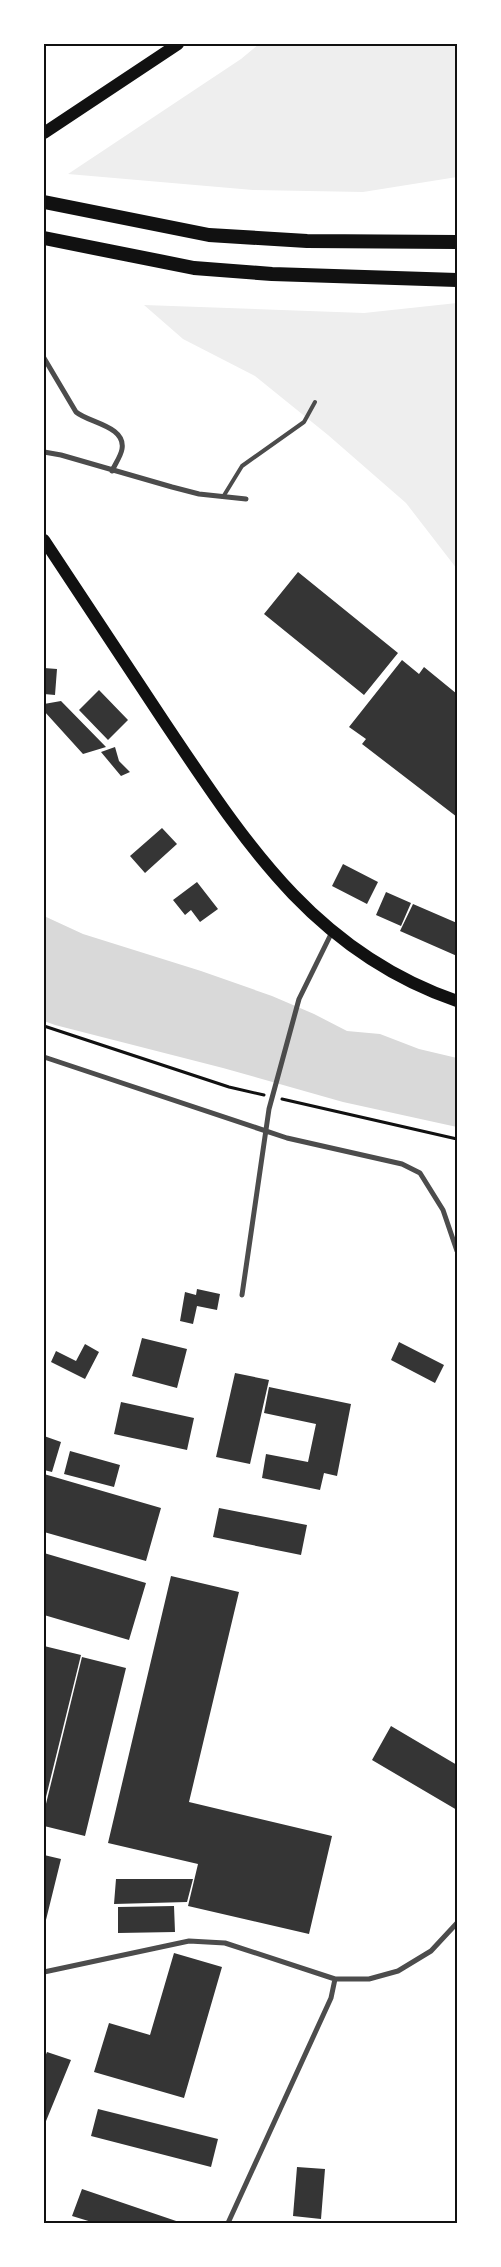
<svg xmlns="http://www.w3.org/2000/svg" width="501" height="2267" font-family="Quicksand,sans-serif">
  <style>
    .green { fill: #eee }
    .water { fill: #d9d9d9 }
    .building { fill: #353535 }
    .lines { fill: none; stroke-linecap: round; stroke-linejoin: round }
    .path { stroke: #111; stroke-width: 3 }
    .service { stroke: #4c4c4c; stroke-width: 4 }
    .minor { stroke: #4c4c4c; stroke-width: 5 }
    .primary { stroke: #111; stroke-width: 12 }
    .trunk { stroke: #111; stroke-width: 14 }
    .neatline { fill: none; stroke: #111; stroke-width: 2 }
  </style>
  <rect width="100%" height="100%" fill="#fff"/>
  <path class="green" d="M259 44H457V177L363 192 253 190 68 174 241 59Z
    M457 303V569L406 503 328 435 255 376 183 339 144 305 364 313Z"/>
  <path class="water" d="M44 916 83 934 201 971 272 996 314 1014 347 1031 380 1034 419 1049 457 1058V1127L343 1102 223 1068 55 1025 44 1021Z"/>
  <path class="building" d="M298 572 398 653 364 695 264 614Z
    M402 660 419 674 424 667 457 694V817L362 744 366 739 349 727Z
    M44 668 57 669 55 695 44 694Z
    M99 690 128 720 108 740 79 710Z
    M61 701 106 747 83 754 44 711V704Z
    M115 747 119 761 130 772 121 776 101 752Z
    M162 828 177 844 145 873 130 856Z
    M343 864 378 882 367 904 332 886Z
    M197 882 218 909 200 922 191 910 185 915 173 900Z
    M386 892 411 903 401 926 376 915Z
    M413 904 457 923V956L400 931Z
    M197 1289 220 1294 217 1310 197 1306 193 1324 180 1321 185 1292 196 1295Z
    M142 1338 187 1349 177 1388 132 1376Z
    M399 1342 444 1365 435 1383 391 1360Z
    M85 1344 99 1352 85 1379 51 1362 56 1351 76 1361Z
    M235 1373 269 1380 250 1464 216 1457Z
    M269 1387 351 1404 337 1476 324 1473 320 1490 262 1478 266 1454 308 1462 316 1424 264 1413Z
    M121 1402 194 1418 187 1450 114 1434Z
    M44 1436 61 1442 52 1472 44 1470Z
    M70 1451 120 1465 114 1487 64 1474Z
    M44 1474 161 1508 146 1561 44 1532Z
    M219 1508 307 1525 301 1555 213 1537Z
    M44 1553 146 1583 129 1640 44 1615Z
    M171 1576 239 1592 189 1802 332 1836 309 1934 188 1906 198 1864 108 1843Z
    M44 1646 81 1655 44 1805Z
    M82 1657 126 1668 85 1836 44 1826V1812Z
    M391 1726 457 1765V1810L372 1760Z
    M44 1855 61 1859 44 1928Z
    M116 1879H193L187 1902 114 1904Z
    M174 1906 175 1932 118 1933V1907Z
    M174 1953 222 1967 184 2098 94 2072 109 2023 150 2035Z
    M47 2052 71 2060 44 2126V2059Z
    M98 2109 218 2139 211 2167 91 2136Z
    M297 2167 325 2169 321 2219 293 2216Z
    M82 2189 182 2223H95L72 2216Z"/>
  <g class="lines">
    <path class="path" d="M44 1026 229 1087 264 1095
      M282 1099 457 1139"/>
    <path class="service" d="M223 497 242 466 304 422 315 402"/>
    <path class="minor" d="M44 358 76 412C89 423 126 426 122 449 121 456 115 464 112 471
      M44 452 61 455 172 487 199 494 246 499
      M44 1057 287 1138 402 1164 420 1173 443 1210 457 1251
      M242 1295 269 1109 299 999 332 932
      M44 1972 189 1941 225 1943 335 1979H369L398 1971 431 1951 457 1923
      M228 2223 331 1998 335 1979"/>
    <path class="primary" d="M44 133 178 44
      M44 540C84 601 125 662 165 723 245 842 314 952 457 1001"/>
    <path class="trunk" d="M44 202 209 235 307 241 457 242
      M44 238 194 268 272 274 457 280"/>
  </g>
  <rect width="501" height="2267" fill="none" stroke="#ffffff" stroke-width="90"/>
  <rect x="45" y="45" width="411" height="2177" class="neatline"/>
</svg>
